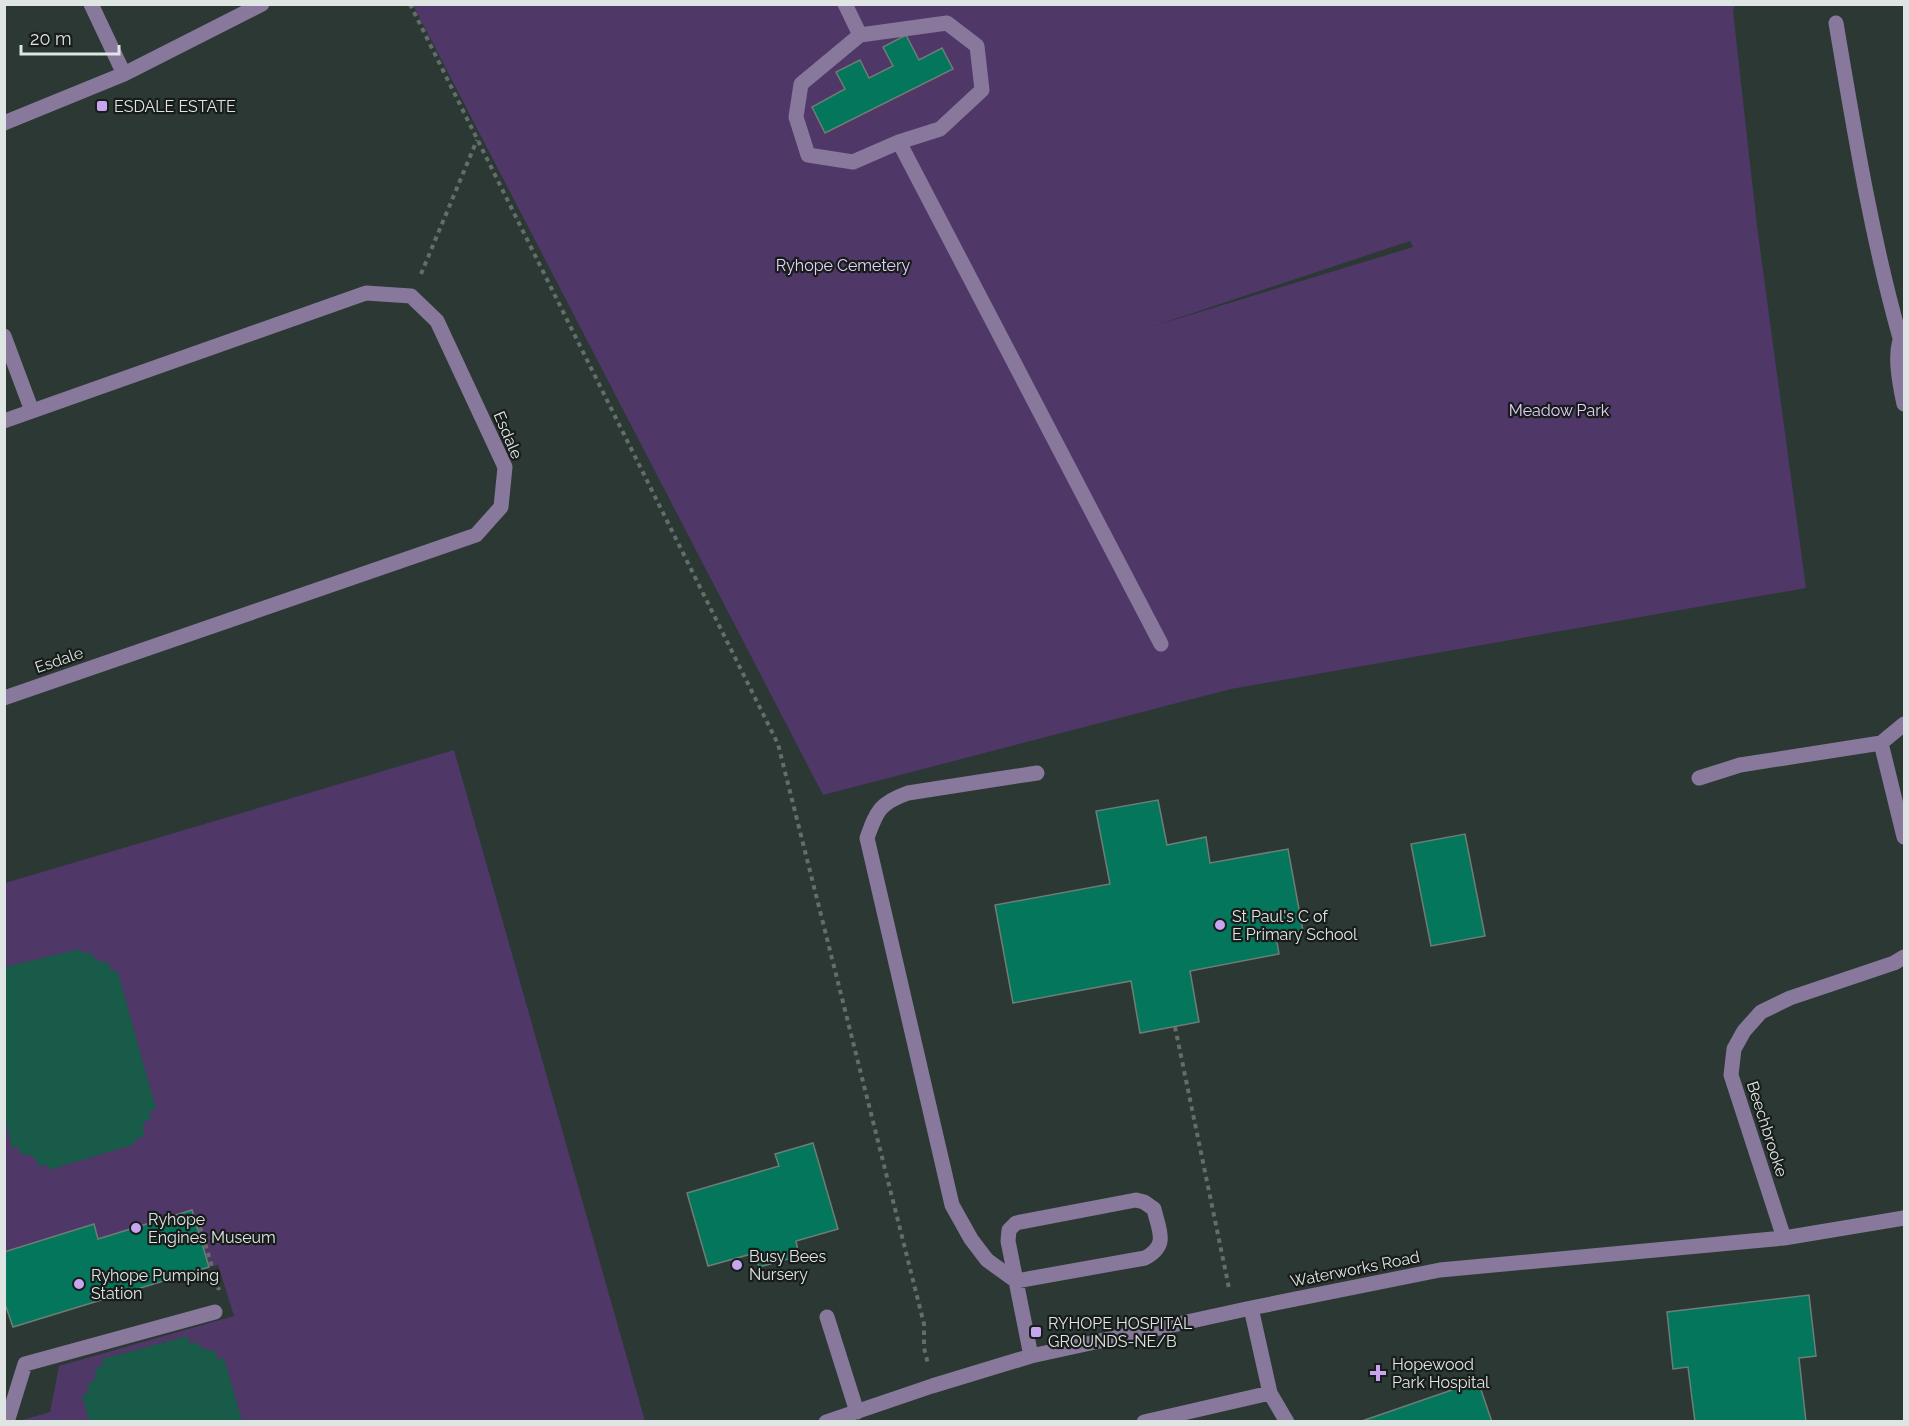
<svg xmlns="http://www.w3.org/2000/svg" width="1909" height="1426" font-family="Raleway,sans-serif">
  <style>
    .green { fill: #4f3768; fill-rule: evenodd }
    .water { fill: #175b48 }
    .building { fill: #03765b; stroke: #6f7d77; stroke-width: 1.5 }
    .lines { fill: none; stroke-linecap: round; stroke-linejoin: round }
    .path { stroke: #636e6a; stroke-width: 4; stroke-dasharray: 4.5 4.5; stroke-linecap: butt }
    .minor { stroke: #88789b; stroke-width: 15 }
    .poi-dot { fill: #c8a5ef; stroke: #181d1b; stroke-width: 2 }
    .labels { text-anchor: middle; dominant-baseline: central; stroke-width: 4.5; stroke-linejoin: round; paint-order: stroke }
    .poi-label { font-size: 16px; fill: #dee5e2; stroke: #181d1b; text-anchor: start }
    .park-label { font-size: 16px; fill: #e3cffa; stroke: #181d1b }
    .street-label { font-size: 16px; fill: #dee5e2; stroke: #181d1b }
  </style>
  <rect width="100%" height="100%" fill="#2b3833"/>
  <path class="green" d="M413 5H1735L1733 11 1757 226 1806 588 1231 689 823 795ZM1410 241 1413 247 1154 326Z
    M454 750 645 1421H19L50 1412 59 1366 234 1316 218 1265 209 1267 192 1210 98 1239 93 1224 5 1252V883Z"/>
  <path class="water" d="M80 949 83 954 90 952C95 960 99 963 108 962L111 971 117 970 156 1109 149 1111 151 1119 145 1121 143 1126 144 1136 134 1140 135 1144 49 1170 47 1164 40 1167C36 1158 30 1152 21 1155L18 1147 12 1148 5 1118V967Z
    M188 1336 190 1344 196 1342 202 1348 216 1352 217 1359 224 1358 242 1421H89L82 1395 89 1393 87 1385C93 1383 95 1379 96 1373L94 1369 103 1365 102 1359Z"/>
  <path class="building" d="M906 35 919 60 942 48 953 69 825 133 812 107 845 89 836 72 860 60 869 78 893 66 883 47Z
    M1158 800 1167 845 1206 837 1210 863 1288 849 1303 931 1276 936 1279 954 1190 971 1199 1022 1140 1033 1131 981 1013 1003 995 905 1110 884 1096 811Z
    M1465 834 1485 936 1431 946 1411 844Z
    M813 1143 838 1229 796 1241 799 1256 759 1267 755 1253 708 1266 687 1193 779 1166 775 1154Z
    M192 1210 209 1267 13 1327 4 1301V1252L94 1224 98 1239Z
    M1809 1295 1816 1356 1799 1358 1806 1422H1695L1688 1367 1673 1369 1667 1312Z
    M1478 1381 1492 1422H1359Z"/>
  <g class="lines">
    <path class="path" d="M410 4 778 744 924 1324V1348L928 1364
      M421 274 477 140
      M1175 1027 1229 1288
      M200 1227 219 1290"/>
    <path class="minor" d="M91 4 124 74
      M845 4 860 35
      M947 23 977 46 982 90 940 129 899 142 853 162 808 155 796 117 801 84 860 35Z
      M1836 23C1854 129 1871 235 1900 338
      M4 123 124 74 262 4
      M899 142 1161 644
      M1904 333C1892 347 1900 386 1904 404
      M4 336 32 411
      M4 421 366 293 411 296 437 321 505 467 501 507 476 535 4 698
      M1904 724 1881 743 1904 837
      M1699 778 1740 765 1881 743
      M1784 1238 1731 1075 1734 1049 1744 1031 1761 1012 1790 998 1894 963 1904 957
      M1251 1308 1270 1393 1287 1422
      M827 1317 857 1412
      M1031 1356 1008 1241 1009 1230 1016 1223 1136 1200 1144 1202 1154 1209C1159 1231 1169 1245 1145 1258L1016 1281 987 1260 971 1239 952 1205 867 838C877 810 880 803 908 793L1037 773
      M7 1422 25 1364 215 1312
      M826 1422 932 1386 1031 1356 1251 1308 1440 1270 1784 1238 1904 1218
      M1144 1422 1270 1393"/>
  </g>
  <g class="poi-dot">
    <rect x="96" y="100" width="12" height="12" rx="3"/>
    <circle cx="1220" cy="925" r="6"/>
    <circle cx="136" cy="1228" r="6"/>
    <circle cx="737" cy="1265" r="6"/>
    <circle cx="79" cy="1284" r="6"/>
    <rect x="1030" y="1326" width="12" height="12" rx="3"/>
    <path d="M1375 1364h6v6h6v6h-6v6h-6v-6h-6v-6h6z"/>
  </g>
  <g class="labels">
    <g class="poi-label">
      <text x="114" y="106">ESDALE ESTATE</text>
      <text x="1232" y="916">St Paul's C of<tspan x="1232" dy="18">E Primary School</tspan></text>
      <text x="148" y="1219">Ryhope<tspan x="148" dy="18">Engines Museum</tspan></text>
      <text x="749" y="1256">Busy Bees<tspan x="749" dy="18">Nursery</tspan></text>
      <text x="91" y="1275">Ryhope Pumping<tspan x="91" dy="18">Station</tspan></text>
      <text x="1048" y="1323">RYHOPE HOSPITAL<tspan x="1048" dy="18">GROUNDS-NE/B</tspan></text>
      <text x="1392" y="1364">Hopewood<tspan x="1392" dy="18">Park Hospital</tspan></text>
    </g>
    <g class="park-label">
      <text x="843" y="265">Ryhope Cemetery</text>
      <text x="1559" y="410">Meadow Park</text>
    </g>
    <g class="street-label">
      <text transform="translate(508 435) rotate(67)">Esdale</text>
      <text transform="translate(59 660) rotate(-19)">Esdale</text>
      <text transform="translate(1767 1129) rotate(72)">Beechbrooke</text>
      <text transform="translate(1355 1269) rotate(-11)">Waterworks Road</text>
    </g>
  </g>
  <rect width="1909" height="1426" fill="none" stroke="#dee5e2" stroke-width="12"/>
  <path d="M21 45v9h98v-9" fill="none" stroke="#dee5e2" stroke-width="3"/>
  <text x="30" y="45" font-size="18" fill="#dee5e2" stroke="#181d1b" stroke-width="4.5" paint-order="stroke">20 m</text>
</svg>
